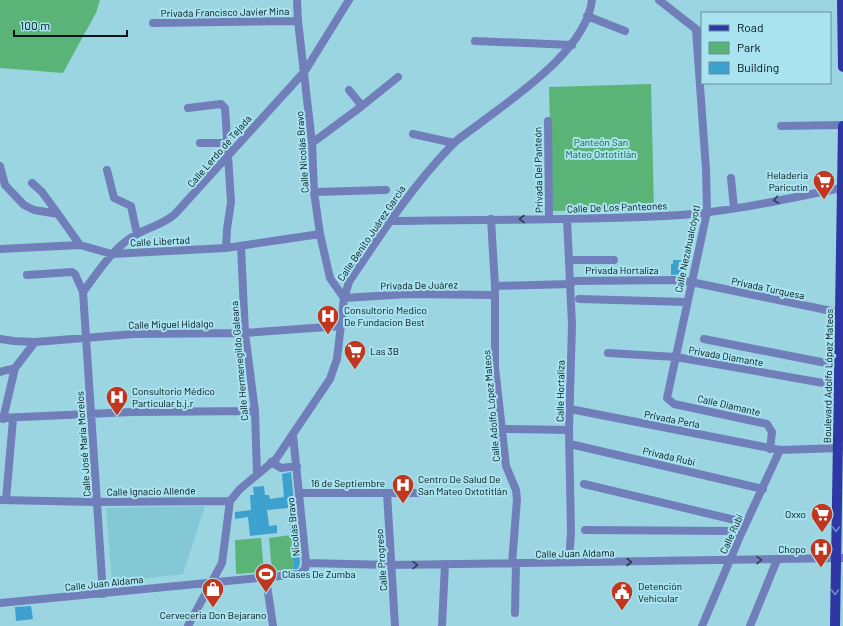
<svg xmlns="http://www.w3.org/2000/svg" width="843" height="626" font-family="Barlow,sans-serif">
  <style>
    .built { fill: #85c8d5 }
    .green { fill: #5ab477 }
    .building { fill: #3da0cf }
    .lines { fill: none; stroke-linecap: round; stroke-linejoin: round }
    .street { stroke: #707fba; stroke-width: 8 }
    .primary { stroke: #2e37a3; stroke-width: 10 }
    .oneway { stroke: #2d3f59 }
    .oneway2 { stroke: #6c8dc9 }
    .labels { text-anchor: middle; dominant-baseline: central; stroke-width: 4; stroke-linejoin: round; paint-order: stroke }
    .street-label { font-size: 10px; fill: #001419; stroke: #a9e3ef }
    .park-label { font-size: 10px; fill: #156134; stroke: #a9e3ef }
    .poi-label { font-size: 10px; fill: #001419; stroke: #a9e3ef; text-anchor: start }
  </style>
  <rect width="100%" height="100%" fill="#9cd5e2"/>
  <path class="built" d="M205 506 183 574 112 583 106 508Z"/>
  <path class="green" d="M0 0H100L96 13 63 73 0 68Z
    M651 84 654 209 552 211 549 87Z
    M291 535 294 569 272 571 269 538Z
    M261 538 264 572 236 574 235 540Z"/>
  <path class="building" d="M673 260H686L687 274 671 275V264H673Z
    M291 472 300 563 298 569H294L288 508 267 510 269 526 277 525V533L250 536 248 517 235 519V512L251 510 250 495H254L253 487 264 486 265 495H269L270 499 284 497 282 474Z
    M31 606 33 619 16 621 15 607Z"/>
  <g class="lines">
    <path class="street" d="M297 0 298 21 312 143 314 192 320 234 330 278 344 298 409 294 494 295
      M659 0 701 33
      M587 16 625 31
      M153 23 298 21
      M696 30 706 169 707 212 667 398 674 404 767 424 772 432 770 449
      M475 41 572 45
      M349 90 362 106
      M188 108 221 104 225 108 231 202 227 229 226 248
      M548 121 549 219
      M781 126 843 125
      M413 134 454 143
      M200 143H227
      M312 143 362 106 398 77
      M0 166 5 185 24 205 34 210 58 214 80 245
      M107 170 114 198 131 206 137 234
      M731 178 734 208
      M32 183 42 192 58 214
      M314 192 386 190
      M491 219 495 286V367L506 466 516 490 517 499 512 564
      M567 219 572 325 569 430 571 532 569 562
      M389 221C486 219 584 221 681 215 735 211 789 198 842 188
      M241 246 245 333 255 411 257 475
      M0 249 80 245 112 254 226 248 320 234
      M570 260H614
      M27 275 72 272 75 274 83 292 103 594
      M576 281 676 280 691 282 841 313
      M495 286 571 284
      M83 292C99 271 113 247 137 234 150 227 164 224 175 214L305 71 349 0
      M579 299 686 302
      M0 339 14 341 35 342
      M704 339 841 366
      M608 353 676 357 840 386
      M0 372 15 368
      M570 409 780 450 839 448
      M0 418 132 412 255 411
      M3 419 15 368 35 342 134 334 245 333 341 326
      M502 429 569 430
      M570 444 763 489
      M271 462 281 468 297 466
      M584 484 735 520 747 521
      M300 493H420
      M387 493 395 626
      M0 500 96 502 230 501
      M6 500 13 419
      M585 530 730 531 741 534
      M306 563 391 565 843 558
      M266 578 273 626
      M0 603 300 574 305 569 306 563 293 435
      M515 613 516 563
      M188 626 222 563 230 501 240 489 276 459 330 379 337 359 344 298 349 282C381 234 412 186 453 144 460 137 470 131 479 124 517 95 586 50 592 0
      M442 626 445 564
      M702 626 741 534 780 450
      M750 626 777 560"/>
    <path class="primary" d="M842 0 843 67
      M835 626C838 459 841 292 843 126"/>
  </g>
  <defs><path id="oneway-chevron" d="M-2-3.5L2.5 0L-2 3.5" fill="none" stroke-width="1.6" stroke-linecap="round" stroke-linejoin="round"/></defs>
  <g class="oneway">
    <use href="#oneway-chevron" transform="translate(776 200) rotate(169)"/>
    <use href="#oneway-chevron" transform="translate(522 219) rotate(180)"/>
    <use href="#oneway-chevron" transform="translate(759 560) rotate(-1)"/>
    <use href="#oneway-chevron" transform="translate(629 562)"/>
    <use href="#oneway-chevron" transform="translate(415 565) rotate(-1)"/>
  </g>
  <g class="oneway2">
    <use href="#oneway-chevron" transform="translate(836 529) rotate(90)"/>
    <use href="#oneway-chevron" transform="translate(835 592) rotate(91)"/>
  </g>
  <defs>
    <g id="supermarket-pin" transform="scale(1.15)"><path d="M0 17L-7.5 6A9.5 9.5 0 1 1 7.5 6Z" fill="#c1361e" stroke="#a9e3ef"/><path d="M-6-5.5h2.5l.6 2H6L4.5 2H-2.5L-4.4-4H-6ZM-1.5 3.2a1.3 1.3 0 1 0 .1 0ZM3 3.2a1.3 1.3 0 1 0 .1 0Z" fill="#fff"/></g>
    <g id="hospital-pin" transform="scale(1.15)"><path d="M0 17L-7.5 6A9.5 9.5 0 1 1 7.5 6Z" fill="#c1361e" stroke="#a9e3ef"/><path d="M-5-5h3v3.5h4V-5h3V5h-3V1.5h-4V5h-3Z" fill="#fff"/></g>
    <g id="stadium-pin" transform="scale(1.15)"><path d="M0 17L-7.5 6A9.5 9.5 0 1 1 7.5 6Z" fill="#c1361e" stroke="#a9e3ef"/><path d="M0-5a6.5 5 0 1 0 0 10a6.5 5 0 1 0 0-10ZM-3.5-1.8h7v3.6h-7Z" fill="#fff"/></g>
    <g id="shop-pin" transform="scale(1.15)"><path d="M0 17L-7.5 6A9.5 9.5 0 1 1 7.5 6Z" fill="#c1361e" stroke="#a9e3ef"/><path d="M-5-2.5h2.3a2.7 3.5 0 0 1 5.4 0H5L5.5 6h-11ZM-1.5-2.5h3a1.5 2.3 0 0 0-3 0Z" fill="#fff"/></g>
    <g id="civic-pin" transform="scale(1.15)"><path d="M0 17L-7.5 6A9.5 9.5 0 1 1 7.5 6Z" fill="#c1361e" stroke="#a9e3ef"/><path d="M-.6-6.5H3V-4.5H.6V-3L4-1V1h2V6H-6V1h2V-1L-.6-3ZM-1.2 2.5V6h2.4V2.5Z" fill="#fff"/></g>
  </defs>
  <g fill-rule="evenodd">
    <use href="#supermarket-pin" x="824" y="181"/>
    <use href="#hospital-pin" x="328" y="316"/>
    <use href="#supermarket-pin" x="355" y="351"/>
    <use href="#hospital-pin" x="117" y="397"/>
    <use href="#hospital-pin" x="403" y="485"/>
    <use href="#supermarket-pin" x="822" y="514"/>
    <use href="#hospital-pin" x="821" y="549"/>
    <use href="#stadium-pin" x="266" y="574"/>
    <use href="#shop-pin" x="213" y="589"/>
    <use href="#civic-pin" x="622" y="592"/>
  </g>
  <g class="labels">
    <g class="street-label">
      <text transform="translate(225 12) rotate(-1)">Privada Francisco Javier Mina</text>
      <text transform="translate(219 151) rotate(-49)">Calle Lerdo de Tejada</text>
      <text transform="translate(302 152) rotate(-94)">Calle Nicolás Bravo</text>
      <text transform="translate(538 170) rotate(-91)">Privada Del Panteón</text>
      <text transform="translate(617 207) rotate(-2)">Calle De Los Panteones</text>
      <text transform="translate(371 233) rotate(-56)">Calle Benito Juárez Garcia</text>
      <text transform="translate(160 241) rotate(-3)">Calle Libertad</text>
      <text transform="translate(687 249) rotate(-78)">Calle Nezahualcóyotl</text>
      <text x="622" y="270">Privada Hortaliza</text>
      <text transform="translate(419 285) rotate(-1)">Privada De Juárez</text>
      <text transform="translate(768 288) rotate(12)">Privada Turquesa</text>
      <text transform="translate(171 324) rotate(-1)">Calle Miguel Hidalgo</text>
      <text transform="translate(726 356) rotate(10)">Privada Diamante</text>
      <text transform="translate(239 361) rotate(-95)">Calle Hermenegildo Galeana</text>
      <text transform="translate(828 376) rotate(-89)">Boulevard Adolfo López Mateos</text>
      <text transform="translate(560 391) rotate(-89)">Calle Hortaliza</text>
      <text transform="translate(729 405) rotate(13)">Calle Diamante</text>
      <text transform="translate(491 406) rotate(-95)">Calle Adolfo López Mateos</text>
      <text transform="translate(672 419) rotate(11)">Privada Perla</text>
      <text transform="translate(83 444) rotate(-94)">Calle José María Morelos</text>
      <text transform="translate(669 456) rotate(13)">Privada Rubí</text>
      <text x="348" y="483">16 de Septiembre</text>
      <text transform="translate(151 491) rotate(-1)">Calle Ignacio Allende</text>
      <text transform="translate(293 527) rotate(-96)">Nicolas Bravo</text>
      <text transform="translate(731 534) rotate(-66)">Calle Rubí</text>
      <text transform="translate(575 553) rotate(-1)">Calle Juan Aldama</text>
      <text transform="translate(381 560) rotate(-94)">Calle Progreso</text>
      <text transform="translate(104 583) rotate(-6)">Calle Juan Aldama</text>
    </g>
    <g class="park-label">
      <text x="601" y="142">Panteón San<tspan x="601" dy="12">Mateo Oxtotitlán</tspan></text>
    </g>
    <g class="poi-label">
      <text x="808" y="175" text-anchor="end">Heladeria<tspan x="808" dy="12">Paricutin</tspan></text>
      <text x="344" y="310">Consultorio Medico<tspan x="344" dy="12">De Fundacion Best</tspan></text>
      <text x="370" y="351">Las 3B</text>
      <text x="132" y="391">Consultorio Médico<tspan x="132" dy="12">Particular b.j.r</tspan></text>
      <text x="418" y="479">Centro De Salud De<tspan x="418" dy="12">San Mateo Oxtotitlán</tspan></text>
      <text x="806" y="514" text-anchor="end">Oxxo</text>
      <text x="806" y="549" text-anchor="end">Chopo</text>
      <text x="282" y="574">Clases De Zumba</text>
      <text x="638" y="586">Detención<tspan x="638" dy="12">Vehicular</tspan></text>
      <text x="213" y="615" text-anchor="middle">Cerveceria Don Bejarano</text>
    </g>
  </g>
  <rect x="701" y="12" width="130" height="72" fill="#a9e3ef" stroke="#659099"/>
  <rect x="709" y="25" width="20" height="6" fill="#2e37a3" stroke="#659099"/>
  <text x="737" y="32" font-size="12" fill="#001419">Road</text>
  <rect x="709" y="42" width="20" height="12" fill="#5ab477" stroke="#659099"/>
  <text x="737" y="52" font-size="12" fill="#001419">Park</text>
  <rect x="709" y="62" width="20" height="12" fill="#3da0cf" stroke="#659099"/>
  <text x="737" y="72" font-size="12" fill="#001419">Building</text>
  <path d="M14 30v6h113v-6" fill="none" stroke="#001419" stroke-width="2"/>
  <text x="20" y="30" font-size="12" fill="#001419" stroke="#a9e3ef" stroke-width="3" paint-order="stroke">100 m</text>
</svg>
